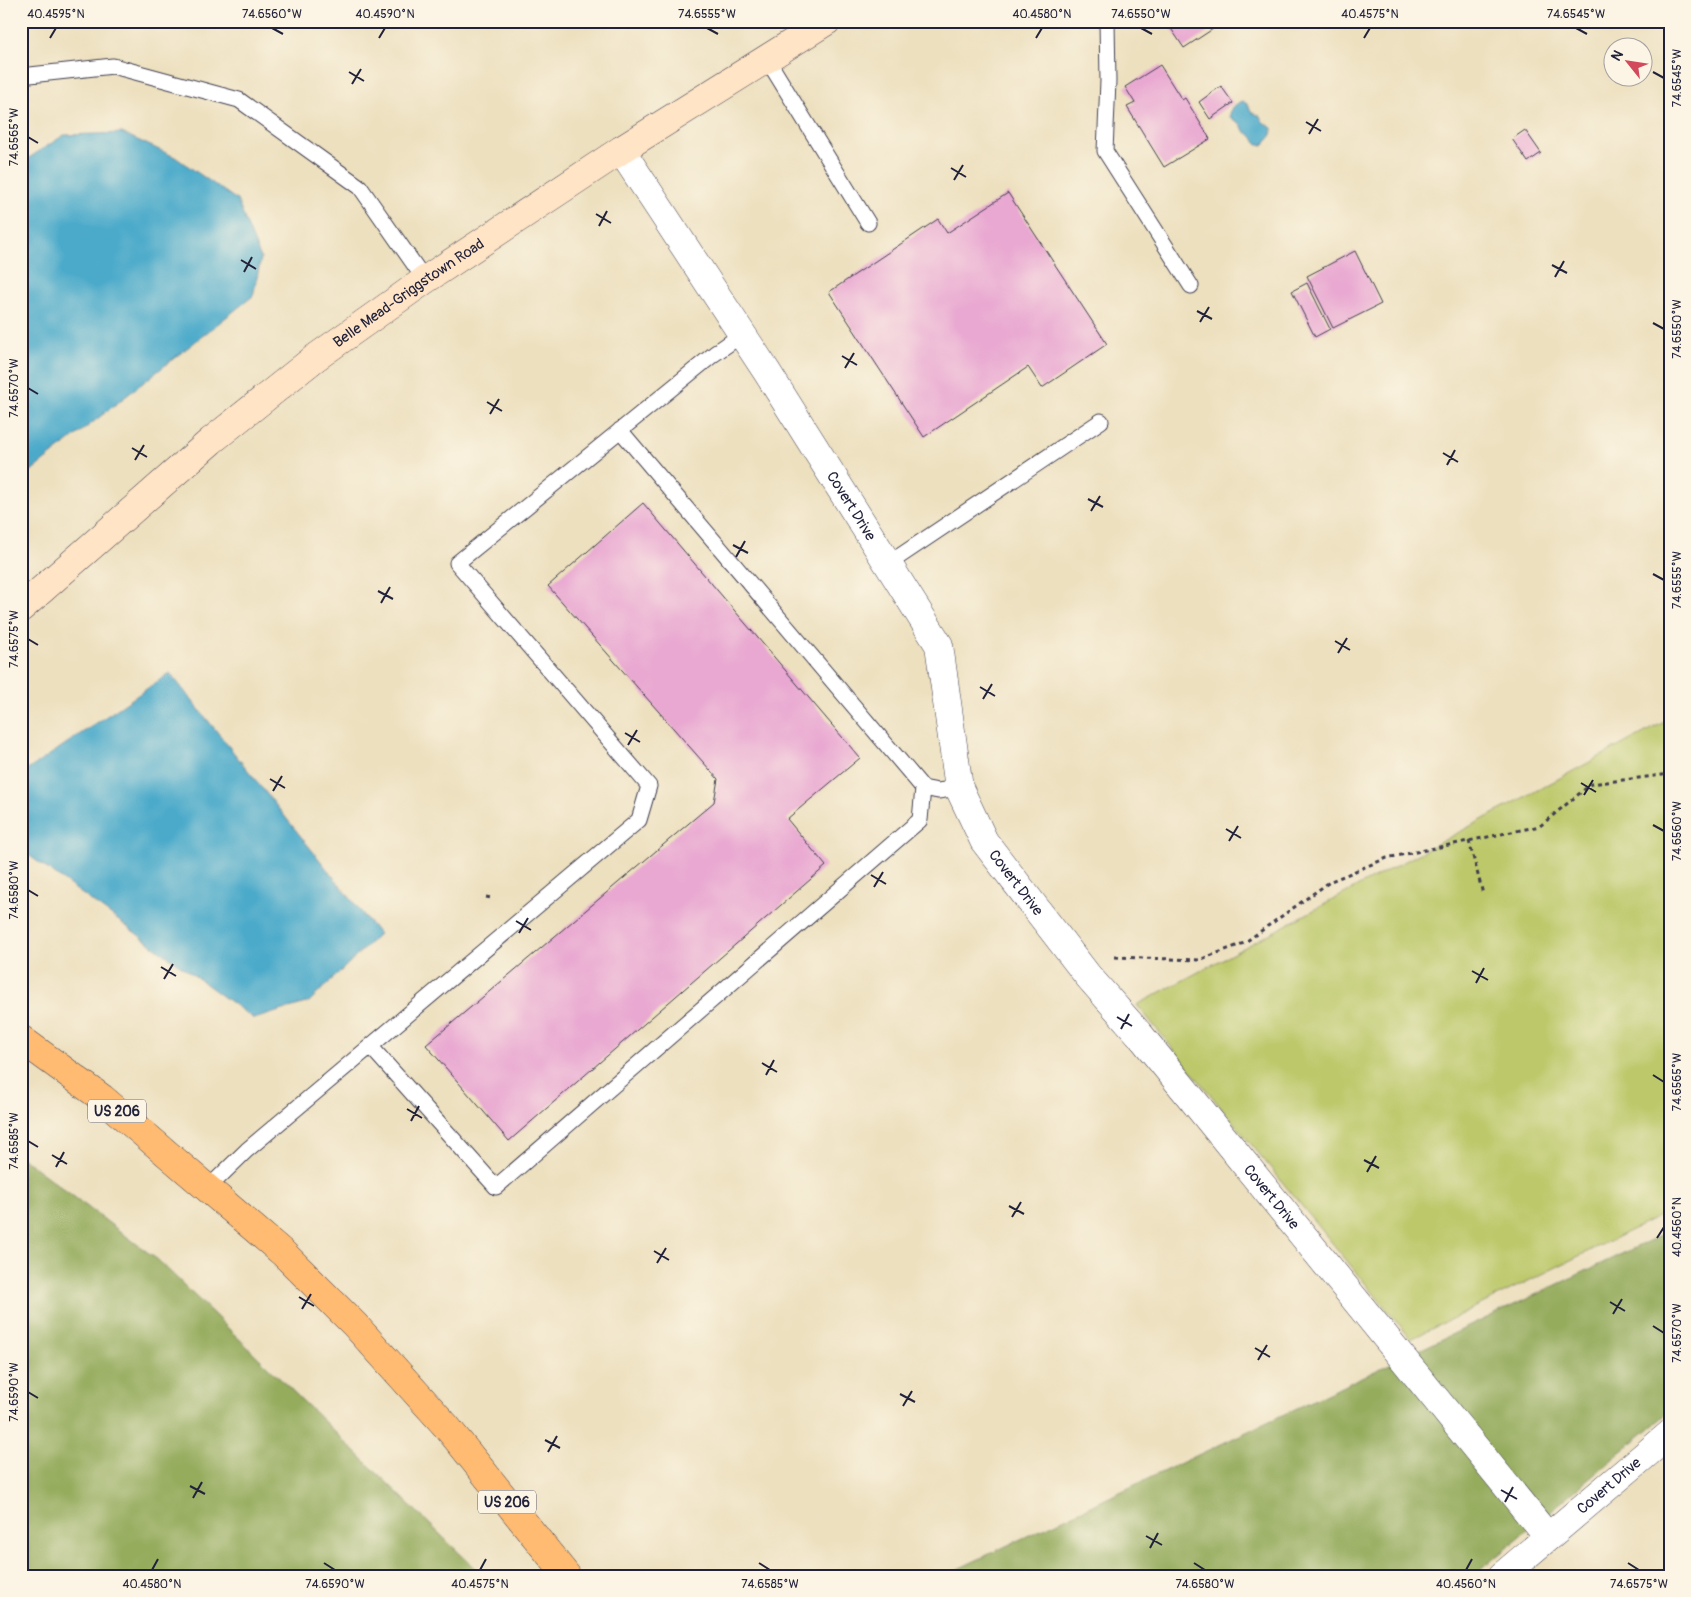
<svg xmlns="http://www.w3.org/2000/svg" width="1691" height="1597" font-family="Pangolin,sans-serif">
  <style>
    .green { fill: #bcc869; stroke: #6f7552 }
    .forest { fill: #95ac5d; stroke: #5c674c }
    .water { fill: #4baaca; stroke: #366682 }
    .building { fill: #e9a8d1 }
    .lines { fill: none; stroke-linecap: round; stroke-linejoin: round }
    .lane-casing { stroke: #403e4f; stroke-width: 17 }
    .street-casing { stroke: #403e4f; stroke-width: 29 }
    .secondary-casing { stroke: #403e4f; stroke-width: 29 }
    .highway-casing { stroke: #403e4f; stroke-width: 29 }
    .path { stroke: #403e4f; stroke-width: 3; stroke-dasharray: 4 4; stroke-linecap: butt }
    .lane { stroke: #fff; stroke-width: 15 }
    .street { stroke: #fff; stroke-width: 28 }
    .secondary { stroke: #ffe4c6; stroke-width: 28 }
    .highway { stroke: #ffbb71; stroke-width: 28 }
    .ticks { fill: none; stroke: #22223b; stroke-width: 2 }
    .labels { text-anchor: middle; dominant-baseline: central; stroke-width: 4; stroke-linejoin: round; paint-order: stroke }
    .shield { fill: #fcf5e5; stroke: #63616e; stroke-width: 1 }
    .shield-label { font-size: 14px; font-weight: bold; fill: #22223b }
    .street-label { font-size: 15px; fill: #22223b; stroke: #fcf5e5 }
    .neatline { fill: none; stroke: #22223b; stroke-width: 2 }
    .ticks-label { font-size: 12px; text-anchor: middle; fill: #22223b }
  </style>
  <rect width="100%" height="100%" fill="#fcf5e5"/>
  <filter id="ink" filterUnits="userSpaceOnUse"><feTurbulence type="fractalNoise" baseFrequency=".02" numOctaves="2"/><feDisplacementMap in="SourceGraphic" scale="10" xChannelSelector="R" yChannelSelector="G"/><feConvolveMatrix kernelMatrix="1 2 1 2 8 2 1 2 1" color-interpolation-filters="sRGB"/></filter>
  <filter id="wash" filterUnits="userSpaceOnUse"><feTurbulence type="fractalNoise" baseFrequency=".0096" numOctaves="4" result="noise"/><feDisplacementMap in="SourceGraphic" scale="20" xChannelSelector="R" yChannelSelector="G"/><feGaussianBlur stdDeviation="1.12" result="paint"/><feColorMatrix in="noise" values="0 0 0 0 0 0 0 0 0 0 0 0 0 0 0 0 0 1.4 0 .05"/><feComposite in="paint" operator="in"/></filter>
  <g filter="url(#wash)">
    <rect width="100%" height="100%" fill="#ede0bf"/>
    <path class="green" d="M1670 719V1211L1411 1339 1137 1005Z"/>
    <path class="forest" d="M21 1157 158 1260 483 1576H21Z
      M1670 1231V1411L1473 1576H943Z"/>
    <path class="water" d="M1243 101 1247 104 1252 112 1260 116 1263 122 1272 128V135L1263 145 1256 143 1252 136 1244 131 1241 124 1230 117C1229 109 1236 103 1243 101Z
      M122 133 175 157 237 200 261 259 253 296 21 479V163L64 135Z
      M170 673 379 934 309 1002 254 1019 27 854 21 842V782L26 771Z"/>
    <g id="blocks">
      <path class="building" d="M1166 21H1225L1184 48Z
        M1160 65 1182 100 1185 98 1210 139 1164 167 1127 107 1135 103 1125 87Z
        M1221 86 1233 103 1210 119 1199 102Z
        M1525 130 1541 153 1528 162 1512 139Z
        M1008 193 1107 344 1042 388 1028 367 924 437 829 292 938 219 947 233Z
        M1355 251 1381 304 1333 328 1307 276Z
        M1307 283 1330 329 1315 337 1292 291Z
        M643 503 860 758 787 819 826 866 509 1141 426 1045 714 802 718 779 548 586Z"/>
    </g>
  </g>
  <g filter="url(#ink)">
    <use href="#blocks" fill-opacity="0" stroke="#403e4f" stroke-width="1"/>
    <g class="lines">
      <g class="lane-casing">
        <path id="lane" d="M1107 21 1108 81 1105 151 1191 286
          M767 59 868 223
          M21 76 113 66 239 100 360 187 425 280
          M888 564 1101 421
          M923 788 938 791 959 788
          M371 1047 496 1187 920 820 923 788 620 430
          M208 1188 247 1150 639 820 649 786 457 563 714 354 741 335"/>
      </g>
      <g class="street-casing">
        <g id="street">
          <path id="s1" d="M621 150 767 372 939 645 959 788 984 841 1088 976 1140 1035 1548 1537"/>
          <path id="s2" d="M1502 1576 1670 1434"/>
        </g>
      </g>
      <g class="secondary-casing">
        <g id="secondary">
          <path id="s3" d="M21 608 211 441 315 358 425 280 621 150 827 21"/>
        </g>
      </g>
      <g class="highway-casing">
        <path id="highway" d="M21 1039 102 1098 284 1254 355 1325 447 1427 567 1576"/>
      </g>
      <path class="path" d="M1469 841 1483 894
        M486 897 492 898
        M1115 957 1199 960 1244 943 1331 881 1387 858 1540 826 1591 784 1670 774"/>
      <use href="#lane" class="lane"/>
      <use href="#street" class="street"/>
      <use href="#secondary" class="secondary"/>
      <use href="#highway" class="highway"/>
    </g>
  </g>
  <path class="ticks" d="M272 28 283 34M707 28 718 34M1141 28 1152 34M1576 28 1587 34M50 38 56 28M379 38 385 28M1036 38 1042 28M1364 38 1370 28M349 72 364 81M1653 72 1664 78M352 84 361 69M1306 122 1321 131M1309 134 1318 119M28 137 38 143M951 168 966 177M954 180 963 165M596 214 611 223M599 226 607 211M241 260 256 269M1552 265 1567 273M244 272 252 257M1555 277 1564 261M1197 311 1212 319M1200 322 1209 307M1653 323 1664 329M842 356 857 365M845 368 854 353M28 388 38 394M487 402 502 411M490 414 499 399M132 448 147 457M1443 453 1458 462M135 460 144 445M1447 465 1455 450M1088 499 1103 507M1091 511 1100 496M733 545 748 553M736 557 745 541M1653 574 1664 580M378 591 393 599M381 603 390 587M28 639 38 645M1335 641 1350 650M1338 653 1347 638M980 687 995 696M983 699 992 684M625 733 640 742M628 745 637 730M270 779 285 788M1581 783 1596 792M273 791 282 776M1584 795 1593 780M1653 825 1664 831M1226 829 1241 838M1229 841 1238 826M871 875 886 884M874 887 883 872M28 890 38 896M516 921 531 930M519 933 528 918M161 967 176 976M1472 971 1488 980M164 979 173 964M1476 983 1484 968M1117 1017 1132 1026M1121 1029 1129 1014M762 1063 777 1072M766 1075 774 1060M1653 1075 1664 1082M407 1109 422 1118M411 1121 419 1106M28 1141 38 1147M52 1155 67 1164M1364 1160 1379 1168M56 1167 64 1152M1367 1172 1376 1156M1009 1206 1024 1214M1012 1217 1021 1202M1657 1238 1664 1227M654 1251 669 1260M657 1263 666 1248M299 1297 314 1306M1610 1302 1625 1311M302 1309 311 1294M1613 1314 1622 1299M1653 1326 1664 1333M1255 1348 1270 1357M1258 1360 1267 1345M28 1392 38 1398M900 1394 915 1402M903 1406 912 1391M545 1440 560 1448M548 1452 557 1436M190 1486 205 1494M1501 1490 1517 1499M193 1498 202 1482M1505 1502 1513 1487M1146 1536 1162 1545M1150 1548 1158 1533M324 1563 335 1570M759 1563 770 1570M1194 1563 1205 1570M1628 1563 1639 1570M152 1570 158 1559M480 1570 486 1559M1466 1570 1472 1559"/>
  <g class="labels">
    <g class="shield">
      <rect x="88" y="1099.5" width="58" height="23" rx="4"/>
      <rect x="478" y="1490.5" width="58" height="23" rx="4"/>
    </g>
    <g class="shield-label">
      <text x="117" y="1111">US 206</text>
      <text x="507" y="1502">US 206</text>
    </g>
    <g class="street-label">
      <text stroke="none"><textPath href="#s3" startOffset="500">Belle Mead-Griggstown Road</textPath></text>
      <text stroke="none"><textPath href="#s1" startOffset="424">Covert Drive</textPath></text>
      <text stroke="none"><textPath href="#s1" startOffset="844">Covert Drive</textPath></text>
      <text stroke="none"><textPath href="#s1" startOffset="1249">Covert Drive</textPath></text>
      <text stroke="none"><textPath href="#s2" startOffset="140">Covert Drive</textPath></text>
    </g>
  </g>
  <rect width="1691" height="1597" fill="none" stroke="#fcf5e5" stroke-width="55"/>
  <g transform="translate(1628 62) rotate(300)"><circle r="24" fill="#fcf5e5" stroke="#a5a1a1"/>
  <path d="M0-4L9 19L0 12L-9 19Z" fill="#d1495b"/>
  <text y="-8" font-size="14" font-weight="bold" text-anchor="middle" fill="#22223b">N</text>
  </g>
  <rect x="28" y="28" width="1636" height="1542" class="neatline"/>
  <g class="ticks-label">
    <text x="56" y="18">40.4595°N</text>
    <text x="272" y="18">74.6560°W</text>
    <text x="385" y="18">40.4590°N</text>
    <text x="707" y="18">74.6555°W</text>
    <text x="1042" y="18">40.4580°N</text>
    <text x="1141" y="18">74.6550°W</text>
    <text x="1370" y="18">40.4575°N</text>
    <text x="1576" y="18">74.6545°W</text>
    <text transform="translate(1677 78) rotate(-90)" y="4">74.6545°W</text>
    <text transform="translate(14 137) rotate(-90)" y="4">74.6565°W</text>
    <text transform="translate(1677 329) rotate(-90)" y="4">74.6550°W</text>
    <text transform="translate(14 388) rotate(-90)" y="4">74.6570°W</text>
    <text transform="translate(1677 580) rotate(-90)" y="4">74.6555°W</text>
    <text transform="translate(14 639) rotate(-90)" y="4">74.6575°W</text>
    <text transform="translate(1677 831) rotate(-90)" y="4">74.6560°W</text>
    <text transform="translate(14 890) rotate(-90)" y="4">74.6580°W</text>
    <text transform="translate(1677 1082) rotate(-90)" y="4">74.6565°W</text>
    <text transform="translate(14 1141) rotate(-90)" y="4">74.6585°W</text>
    <text transform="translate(1677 1227) rotate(-90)" y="4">40.4560°N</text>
    <text transform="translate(1677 1333) rotate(-90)" y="4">74.6570°W</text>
    <text transform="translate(14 1392) rotate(-90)" y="4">74.6590°W</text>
    <text x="152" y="1588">40.4580°N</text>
    <text x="335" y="1588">74.6590°W</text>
    <text x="480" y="1588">40.4575°N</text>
    <text x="770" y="1588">74.6585°W</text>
    <text x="1205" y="1588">74.6580°W</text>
    <text x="1466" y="1588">40.4560°N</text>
    <text x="1639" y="1588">74.6575°W</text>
  </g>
</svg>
